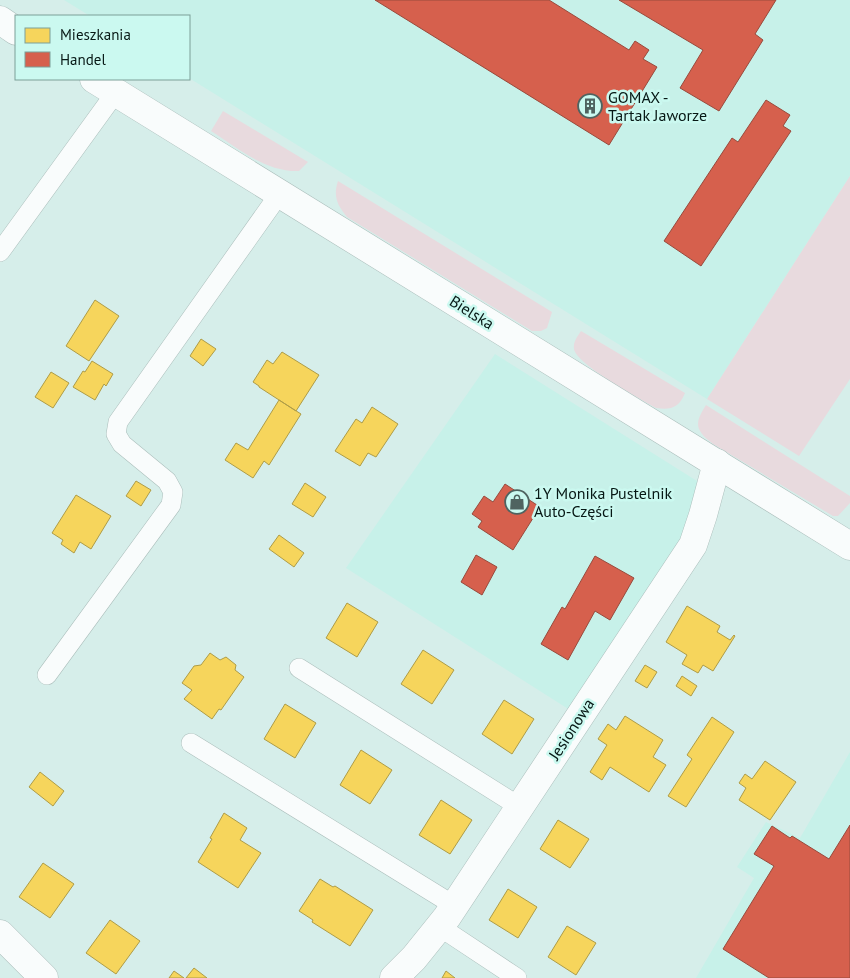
<svg xmlns="http://www.w3.org/2000/svg" width="850" height="978" font-family="'PT Sans',sans-serif">
  <style>
    .built { fill: #c7f1e9 }
    .green { fill: #e8dade }
    .homes { fill: #f6d55c; stroke: #ae9c47 }
    .shops { fill: #d6604d; stroke: #984a3c }
    .lines { fill: none; stroke-linecap: round; stroke-linejoin: round }
    .lane-casing { stroke: #abbebb; stroke-width: 20 }
    .street-casing { stroke: #abbebb; stroke-width: 29 }
    .secondary-casing { stroke: #abbebb; stroke-width: 29 }
    .lane { stroke: #f9fcfc; stroke-width: 19 }
    .street { stroke: #f9fcfc; stroke-width: 28 }
    .secondary { stroke: #f9fcfc; stroke-width: 28 }
    .labels { text-anchor: middle; dominant-baseline: central; stroke-width: 5; stroke-linejoin: round; paint-order: stroke }
    .poi-label { font-size: 16px; fill: #071815; stroke: #cbf9f0; text-anchor: start }
    .street-label { font-size: 16px; fill: #071815; stroke: #cbf9f0 }
  </style>
  <rect width="100%" height="100%" fill="#d6eeea"/>
  <path class="built" d="M64 0H850V176L707 399 189 78V16H90Z
    M495 354 697 481 696 508 687 539 573 712 346 568Z
    M850 752V978H696L754 878 737 867 766 822 800 838Z"/>
  <path class="green" d="M223 111 308 162 299 171C265 172 238 148 211 131Z
    M850 176V379L799 456 707 399Z
    M338 181 552 312 547 328 541 331H532L347 217C337 205 333 196 338 181Z
    M581 331 685 393C679 408 671 410 656 408 640 399 576 364 574 349 573 342 577 337 581 331Z
    M706 405 850 496V503L838 516H833L713 444C695 430 694 424 706 405Z"/>
  <path class="homes" d="M95 300 119 316 89 361 66 346Z
    M201 339 216 349 203 366 190 356Z
    M282 352 319 375 296 411 259 387V386L253 382 267 360 273 364Z
    M92 361 113 374 106 386 104 384 95 400 73 387 83 371 85 372Z
    M51 372 69 383 53 408 35 397Z
    M279 400 301 414 269 465 264 461 253 478 225 460 236 443 248 450Z
    M372 407 398 424 376 457 368 453 360 466 335 451 356 419 362 423Z
    M136 481 151 490 141 506 126 496Z
    M305 483 326 497 313 517 292 504Z
    M76 495 111 516 91 549 80 542 74 553 61 544 63 540 52 533Z
    M279 535 304 553 294 567 269 549Z
    M347 603 378 622 357 657 326 638Z
    M687 606 720 626 717 632 730 640 734 635 735 636 713 671 703 665 698 673 682 664 687 655 666 642Z
    M423 650 454 670 432 704 401 684Z
    M210 653 220 660 226 657 236 665 235 670 244 677 221 710 219 709 212 719 184 699 192 690 182 683 194 666 201 665Z
    M645 665 657 672 647 688 635 681Z
    M682 676 697 686 691 696 676 686Z
    M504 700 534 719 512 754 482 734Z
    M285 704 316 723 295 758 264 739Z
    M625 716 663 740 653 757 666 765 649 792 610 767 602 780 590 772 607 745 598 739 608 724 616 730Z
    M712 717 734 732 686 807 668 796 692 759 687 755Z
    M361 750 392 770 370 804 340 785Z
    M765 761 796 782 770 820 739 800 746 788 739 783 745 774 752 779Z
    M40 772 64 791 53 806 29 787Z
    M441 800 472 820 450 854 419 835Z
    M224 813 247 828 240 840 261 853 238 888 198 862 212 839 210 838Z
    M558 820 589 839 570 868 540 849Z
    M43 863 74 884 50 918 19 897Z
    M320 879 333 887 335 886 373 910 350 946 312 922 313 920 299 911Z
    M508 889 537 907 518 938 489 920Z
    M110 920 140 941 116 974 86 953Z
    M567 926 596 943 576 975 548 957Z
    M194 968 207 978H186Z
    M174 971 184 978H169Z
    M446 971 455 978H442Z"/>
  <path class="shops" d="M375 0H549L629 50 635 41 649 50 643 59 657 67 609 145Z
    M619 0H776L755 34 763 40 719 111 680 88 703 50Z
    M766 100 790 115 783 126 791 131 701 266 664 241 732 138 738 142Z
    M505 484 540 507 513 550 478 527 482 521 472 514 484 496 493 502Z
    M476 555 497 567 482 595 461 582Z
    M595 556 634 578 610 620 595 611 568 660 541 644 562 607 565 609Z
    M850 825V978H769L723 949 774 866 754 854 772 826 790 838 792 836 829 859Z"/>
  <g class="lines">
    <g class="lane-casing">
      <path id="lane" d="M0 252 116 92
        M299 668 520 807
        M47 675 171 505 173 492 167 481 122 444 116 434 118 422 280 193
        M191 743 455 906
        M440 927 517 978"/>
    </g>
    <g class="street-casing">
      <path id="street" d="M0 934 44 978
        M394 978 414 958 447 917 693 545 703 515 717 463"/>
    </g>
    <g class="secondary-casing">
      <path id="secondary" d="M0 20 16 31
        M94 79 850 546"/>
    </g>
    <use href="#lane" class="lane"/>
    <use href="#street" class="street"/>
    <use href="#secondary" class="secondary"/>
  </g>
  <defs>
    <g id="building-ring" transform="scale(1.25)"><circle r="9.5" fill="#cbf9f0" stroke="#4f6360" stroke-width="1.5"/><path d="M-4-6H4V6H1V3H-1V6H-4ZM-2.5-4.3h1.7v1.8h-1.7ZM.8-4.3h1.7v1.8H.8ZM-2.5-1h1.7V.8h-1.7ZM.8-1h1.7V.8H.8Z" fill="#4f6360"/></g>
    <g id="shop-ring" transform="scale(1.25)"><circle r="9.5" fill="#cbf9f0" stroke="#4f6360" stroke-width="1.5"/><path d="M-5-2.5h2.3a2.7 3.5 0 0 1 5.4 0H5L5.5 6h-11ZM-1.5-2.5h3a1.5 2.3 0 0 0-3 0Z" fill="#4f6360"/></g>
  </defs>
  <g fill-rule="evenodd">
    <use href="#building-ring" x="590" y="106"/>
    <use href="#shop-ring" x="517" y="502"/>
  </g>
  <g class="labels">
    <g class="poi-label">
      <text x="608" y="97">GOMAX -<tspan x="608" dy="18">Tartak Jaworze</tspan></text>
      <text x="534" y="493">1Y Monika Pustelnik<tspan x="534" dy="18">Auto-Części</tspan></text>
    </g>
    <g class="street-label">
      <text transform="translate(472 312) rotate(32)">Bielska</text>
      <text transform="translate(571 729) rotate(-57)">Jesionowa</text>
    </g>
  </g>
  <rect x="15" y="15" width="175" height="65" fill="#cbf9f0" stroke="#7d9f98"/>
  <rect x="25" y="28" width="25" height="15" fill="#f6d55c" stroke="#7d9f98"/>
  <text x="60" y="40" font-size="15" fill="#071815">Mieszkania</text>
  <rect x="25" y="52" width="25" height="15" fill="#d6604d" stroke="#7d9f98"/>
  <text x="60" y="65" font-size="15" fill="#071815">Handel</text>
</svg>
